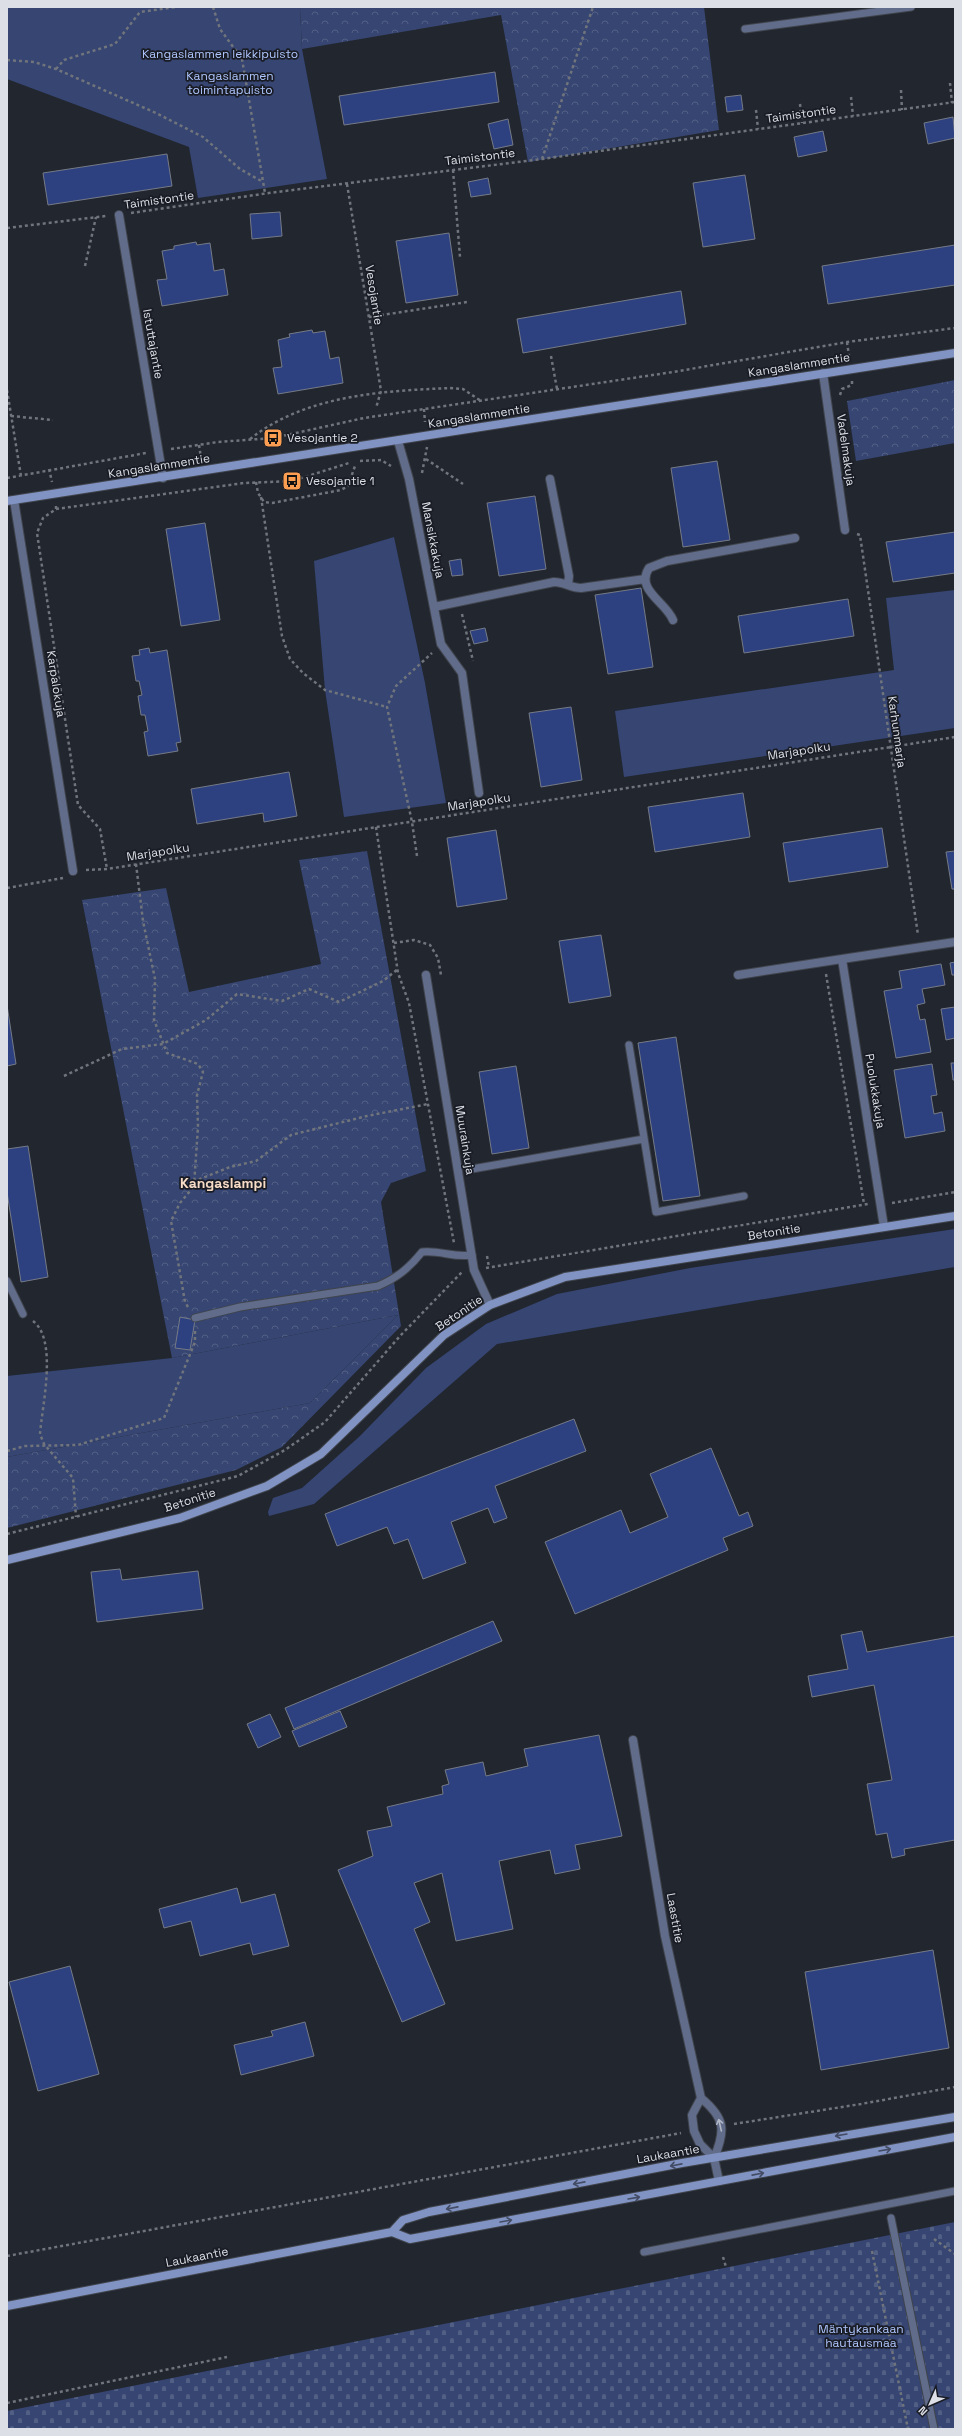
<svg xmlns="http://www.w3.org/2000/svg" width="962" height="2436" font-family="'Space Grotesk',sans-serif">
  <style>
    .green { fill: #364571 }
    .forest { fill: url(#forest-crowns) }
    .cemetery { fill: url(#cemetery-stones) }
    .building { fill: #2d4181; stroke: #757a86 }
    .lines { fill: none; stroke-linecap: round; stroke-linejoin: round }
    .lane-casing { stroke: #40444c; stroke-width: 9 }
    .street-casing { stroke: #40444c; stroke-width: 10 }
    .secondary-casing { stroke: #40444c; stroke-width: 10 }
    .path { stroke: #70747c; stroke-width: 2.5; stroke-dasharray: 3 3; stroke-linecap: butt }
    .lane { stroke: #606c8a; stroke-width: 7 }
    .street { stroke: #606c8a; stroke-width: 8 }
    .secondary { stroke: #8193c3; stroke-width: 8 }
    .oneway { stroke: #b1b7c5 }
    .oneway2 { stroke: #434c64 }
    .labels { text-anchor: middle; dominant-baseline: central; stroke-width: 3.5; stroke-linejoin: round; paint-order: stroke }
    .park-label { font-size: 12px; fill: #aec5fd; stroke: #191c25 }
    .street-label { font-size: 12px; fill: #dcdfe5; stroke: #191c25 }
    .poi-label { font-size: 12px; fill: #dcdfe5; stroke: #191c25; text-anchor: start }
    .quarter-label { font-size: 14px; font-weight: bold; fill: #f6dbc7; stroke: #191c25 }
  </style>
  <defs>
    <pattern id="forest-crowns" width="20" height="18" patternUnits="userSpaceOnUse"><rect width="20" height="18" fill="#364571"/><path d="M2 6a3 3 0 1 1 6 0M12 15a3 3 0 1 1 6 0" fill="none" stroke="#525f85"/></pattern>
    <pattern id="cemetery-stones" width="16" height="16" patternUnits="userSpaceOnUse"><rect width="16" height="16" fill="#364571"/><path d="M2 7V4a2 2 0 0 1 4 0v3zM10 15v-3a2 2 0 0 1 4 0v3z" fill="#525f85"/></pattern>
  </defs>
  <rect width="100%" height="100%" fill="#22262f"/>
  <path class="green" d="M7 7H300L302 49 327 179 198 198 189 147 7 79Z
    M394 537 425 683 446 803 344 817 325 690 314 561Z
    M955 590V728L624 777 615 711 894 670 886 598Z
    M955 1229V1267L497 1344 314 1504 269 1516 268 1512 273 1498 302 1488 360 1436 426 1368 486 1324 557 1294 690 1268Z
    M398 1315 310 1403 7 1457V1376L172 1358Z"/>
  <path class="forest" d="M300 7H704L719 130 528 162 501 15 302 49Z
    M955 380V443L856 461 847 401Z
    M367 851 426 1171 391 1183 381 1202 401 1326 282 1447 236 1470 7 1528V1457L310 1403 398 1315 172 1358 82 900 166 888 189 992 321 964 299 860Z"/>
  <path class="cemetery" d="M955 2222V2429H7V2411Z"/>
  <path class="building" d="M495 72 499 102 344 125 339 96Z
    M741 95 743 110 727 112 725 97Z
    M953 117 955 138 928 144 924 123Z
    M508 119 513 145 494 149 488 124Z
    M823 131 827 151 798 157 794 137Z
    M167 154 172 186 48 205 43 173Z
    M745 175 755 239 703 247 693 183Z
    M488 178 491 194 471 197 468 182Z
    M280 212 282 236 252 239 250 214Z
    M449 233 458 295 406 303 396 241Z
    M196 242 197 245 210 243 214 271 224 269 228 295 162 306 157 280 167 279 162 251 174 249V246Z
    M955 245V285L828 304 822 266Z
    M681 291 686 324 523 353 517 319Z
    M312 330 313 333 325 331 330 359 339 357 343 383 278 394 273 368 282 367 278 340 290 337 289 334Z
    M717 461 730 540 683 547 671 468Z
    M535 496 546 569 499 576 487 503Z
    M205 523 220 620 181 626 166 529Z
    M955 532V573L893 582 886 542Z
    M461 559 463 575 452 576 449 561Z
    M641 588 653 667 608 674 595 595Z
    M848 599 854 636 744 653 738 616Z
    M485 628 488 641 474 644 470 631Z
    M149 648 150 653 167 650 181 742 176 743 178 751 148 756 144 732 148 731 145 715H141L138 696 142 695 139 681H136L132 656 140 655 139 650Z
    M571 707 582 780 541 787 529 713Z
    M289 772 297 816 264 822 263 813 197 824 191 789Z
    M743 793 750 837 655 852 648 807Z
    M882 828 888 867 789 882 783 843Z
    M496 830 507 899 457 907 447 838Z
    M955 851V892L954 889H952L946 852Z
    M601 935 611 996 569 1003 559 941Z
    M955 962V975H952L950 963Z
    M941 964 945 985 922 989 925 1003 917 1005 920 1020 925 1019 931 1052 896 1058 884 991 902 988 899 971Z
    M7 1005 16 1064 7 1066Z
    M955 1007V1038L946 1040 941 1009Z
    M676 1037 700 1196 663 1201 638 1043Z
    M951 1063H955V1080H953Z
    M932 1064 937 1095 931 1096 934 1114 942 1112 945 1131 905 1138 894 1070Z
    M516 1066 529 1148 492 1154 479 1072Z
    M28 1146 48 1277 21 1282 7 1192V1149Z
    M180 1317 195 1320 190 1350 175 1348Z
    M574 1419 586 1451 495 1486 507 1518 494 1523 488 1508 451 1522 466 1563 423 1579 408 1539 394 1544 387 1527 337 1546 325 1514Z
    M711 1448 739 1516 748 1512 753 1526 723 1538 728 1550 575 1614 545 1542 621 1510 630 1533 668 1517 650 1474Z
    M120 1569 122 1580 198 1571 203 1609 97 1622 91 1572Z
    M493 1621 502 1641 294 1729 285 1708Z
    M862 1631 867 1652 955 1636V1840L904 1849 905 1855 892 1858 887 1833 876 1835 867 1784 892 1780 874 1685 812 1697 808 1676 848 1669 841 1635Z
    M340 1711 347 1727 299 1747 292 1731Z
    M270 1714 281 1737 258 1748 247 1724Z
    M599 1735 622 1836 575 1845 580 1869 555 1874 550 1850 499 1861 513 1929 456 1941 442 1873 414 1883 430 1922 414 1929 445 2004 402 2022 338 1870 373 1856 367 1831 392 1826 387 1807 443 1794 442 1786 449 1784 445 1770 483 1762 486 1776 528 1766 524 1749Z
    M237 1888 241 1903 275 1894 289 1946 253 1955 250 1943 200 1956 191 1921 164 1928 159 1909Z
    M933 1950 949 2048 821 2070 805 1972Z
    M70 1966 99 2074 38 2091 9 1982Z
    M305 2022 314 2056 241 2075 234 2045 273 2036 271 2031Z"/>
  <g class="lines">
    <g class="lane-casing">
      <path id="lane" d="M745 29 911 7
        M629 1045 656 1212 744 1196
        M472 1169 644 1139
        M7 1281 23 1314
        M195 1318 240 1307 378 1286C397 1278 409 1268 422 1252 441 1250 453 1258 472 1255
        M891 2218 934 2429
        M644 2252 955 2191"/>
    </g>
    <g class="street-casing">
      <path id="street" d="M119 215 163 478
        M823 373 845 530
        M398 441 409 479 441 644 462 673 479 793
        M550 479 569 576 568 585
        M14 500 73 871
        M434 607 554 582C564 582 571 588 581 588L645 579
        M673 620C666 602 635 590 649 568L667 561 795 538
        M426 975 474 1270 490 1305
        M738 975 842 959
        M884 1227 842 959 955 942
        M633 1740 665 1936 701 2098C725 2118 726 2130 714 2158
        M701 2098 692 2115 694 2131 700 2144 714 2158 719 2181"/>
    </g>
    <g class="secondary-casing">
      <path id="secondary" d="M7 501 955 353
        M7 1560 180 1518 267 1486 321 1454 444 1335 490 1305 565 1277 955 1216
        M392 2232 403 2220 429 2212 682 2163 955 2117
        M7 2306 392 2232 410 2239 955 2137"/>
    </g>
    <path class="path" d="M213 7 220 29 242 59 265 193
      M7 60 34 62 56 69 156 113 203 137 240 169 263 182
      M56 69 64 60 115 44 140 12 176 7
      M950 83 952 103
      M901 90 902 110
      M851 97 853 116
      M800 104 802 123
      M756 110 758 129
      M542 159 593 7
      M453 170 460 257
      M347 184 381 391 376 408
      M131 213 269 193 542 159 955 102
      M7 228 106 216
      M85 266 96 217
      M369 317 467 302
      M847 342 849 356
      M551 356 557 389
      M7 390 21 476
      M840 395 842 389 852 385V381
      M424 409 425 422
      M11 416 53 420
      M250 439C306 395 382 391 450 388L463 389 481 401
      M199 445 201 458
      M171 449 218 442 273 438 364 418 673 372 847 342 955 328
      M426 459 463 484
      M360 461 381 460 391 466
      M49 469 52 482
      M422 473 427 447
      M7 478 146 453
      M256 482 258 493 264 502 272 503 341 490 348 486 355 466
      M261 497 282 636 290 659 303 673 325 690 387 707
      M56 506V509L43 518 37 533 78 805 100 829 107 869
      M56 509 244 483 292 481 349 463
      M857 534 860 535 918 935
      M462 614 473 661
      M376 827 398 973 409 1003 454 1243
      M417 856 412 822 387 707 396 686 432 653
      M136 864 143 921 155 979 154 1020 167 1053 198 1064 203 1072 197 1095 198 1127 194 1185
      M86 870 107 869 955 737
      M7 888 63 878
      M394 943 414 940 430 945 438 958 441 975
      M826 974 864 1204
      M64 1076 122 1049 163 1044 206 1020 237 994 282 1001 309 989 339 1002 383 981 398 969
      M892 1203 955 1192
      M487 1256 489 1267
      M486 1268 868 1204
      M188 1307 185 1302 171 1221 180 1203 200 1179 230 1167 256 1161 291 1135 367 1116 428 1104
      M33 1321C58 1340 42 1406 40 1434L44 1444 73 1478 76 1517
      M7 1451 25 1446 78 1445 164 1418 195 1342V1330
      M7 1534 238 1476 285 1450 325 1422 400 1336 462 1272
      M734 2124 861 2104 955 2087
      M934 2239 955 2254
      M872 2251 908 2429
      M7 2256 681 2133
      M723 2257 726 2267
      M7 2403 227 2357"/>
    <use href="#lane" class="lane"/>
    <use href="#street" class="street"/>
    <use href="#secondary" class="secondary"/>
  </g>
  <defs><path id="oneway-shaft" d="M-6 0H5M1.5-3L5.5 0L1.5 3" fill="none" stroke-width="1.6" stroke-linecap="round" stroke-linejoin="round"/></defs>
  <use class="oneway" href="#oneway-shaft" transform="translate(720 2125) rotate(-103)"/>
  <g class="oneway2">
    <use href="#oneway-shaft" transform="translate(841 2135) rotate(170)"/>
    <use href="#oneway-shaft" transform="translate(885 2150) rotate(-10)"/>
    <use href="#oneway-shaft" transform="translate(676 2165) rotate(169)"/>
    <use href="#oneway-shaft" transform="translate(758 2174) rotate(-11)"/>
    <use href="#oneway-shaft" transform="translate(579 2183) rotate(169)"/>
    <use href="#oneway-shaft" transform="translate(634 2198) rotate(-10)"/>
    <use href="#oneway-shaft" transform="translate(452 2208) rotate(169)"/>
    <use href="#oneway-shaft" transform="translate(506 2221) rotate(-10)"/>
  </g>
  <defs>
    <g id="bus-square" transform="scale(1)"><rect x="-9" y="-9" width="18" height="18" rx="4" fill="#fb9e51" stroke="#191c25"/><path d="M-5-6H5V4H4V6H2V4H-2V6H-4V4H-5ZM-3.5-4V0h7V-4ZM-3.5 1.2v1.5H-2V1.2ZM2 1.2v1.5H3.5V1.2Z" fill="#111"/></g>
  </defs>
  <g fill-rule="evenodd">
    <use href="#bus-square" x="273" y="438"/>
    <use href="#bus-square" x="292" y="481"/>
  </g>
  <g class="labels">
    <g class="park-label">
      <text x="220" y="54">Kangaslammen leikkipuisto</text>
      <text x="230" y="76">Kangaslammen<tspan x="230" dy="14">toimintapuisto</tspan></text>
      <text x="861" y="2329">Mäntykankaan<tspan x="861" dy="14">hautausmaa</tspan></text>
    </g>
    <g class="street-label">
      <text transform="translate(801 114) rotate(-8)">Taimistontie</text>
      <text transform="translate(480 157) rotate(-7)">Taimistontie</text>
      <text transform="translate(159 200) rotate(-8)">Taimistontie</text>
      <text transform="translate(374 295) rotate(81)">Vesojantie</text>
      <text transform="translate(153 344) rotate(80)">Istuttajantie</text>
      <text transform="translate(799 365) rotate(-9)">Kangaslammentie</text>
      <text transform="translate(479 416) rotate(-9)">Kangaslammentie</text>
      <text transform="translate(846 450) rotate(82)">Vadelmakuja</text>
      <text transform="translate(159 466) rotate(-9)">Kangaslammentie</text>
      <text transform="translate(433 540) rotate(79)">Mansikkakuja</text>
      <text transform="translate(56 684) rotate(81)">Karpalokuja</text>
      <text transform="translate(897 732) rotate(82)">Karhunmarja</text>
      <text transform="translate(799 751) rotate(-9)">Marjapolku</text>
      <text transform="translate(479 802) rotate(-9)">Marjapolku</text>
      <text transform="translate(158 852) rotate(-9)">Marjapolku</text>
      <text transform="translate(875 1091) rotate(81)">Puolukkakuja</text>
      <text transform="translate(465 1140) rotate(81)">Muurainkuja</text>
      <text transform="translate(774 1232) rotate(-9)">Betonitie</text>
      <text transform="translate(459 1313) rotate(-34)">Betonitie</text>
      <text transform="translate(190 1500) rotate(-18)">Betonitie</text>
      <text transform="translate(675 1918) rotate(80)">Laastitie</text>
      <text transform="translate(668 2154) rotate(-10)">Laukaantie</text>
      <text transform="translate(197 2257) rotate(-11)">Laukaantie</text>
    </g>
    <g class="poi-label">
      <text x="287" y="438">Vesojantie 2</text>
      <text x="306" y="481">Vesojantie 1</text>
    </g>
    <g class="quarter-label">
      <text x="223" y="1183">Kangaslampi</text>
    </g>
  </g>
  <rect width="962" height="2436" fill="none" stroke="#dcdfe5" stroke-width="16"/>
  <g transform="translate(930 2404) rotate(225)" stroke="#191c25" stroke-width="3" paint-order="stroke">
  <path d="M0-3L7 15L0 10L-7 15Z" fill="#dcdfe5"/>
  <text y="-6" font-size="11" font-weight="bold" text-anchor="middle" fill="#dcdfe5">N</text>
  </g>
</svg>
